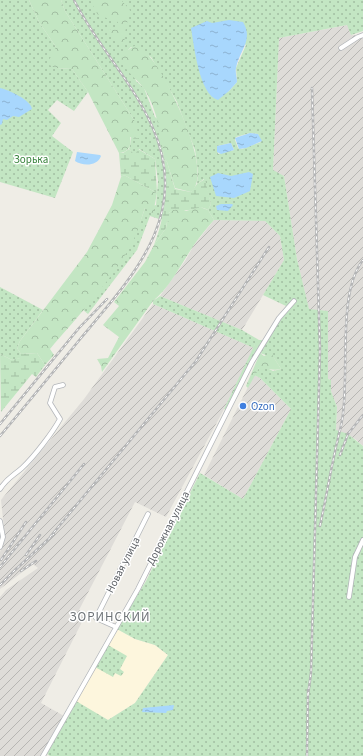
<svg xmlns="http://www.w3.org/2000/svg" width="363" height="756" font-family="'Source Sans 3',sans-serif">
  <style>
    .commercial { fill: #fdf6dd }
    .industrial { fill: url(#industrial-furrows) }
    .grass { fill: url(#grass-dots); fill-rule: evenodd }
    .forest { fill: url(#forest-crowns) }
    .wetland { fill: url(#wetland-marsh) }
    .water { fill: url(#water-ripples) }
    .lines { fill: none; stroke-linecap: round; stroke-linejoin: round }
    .minor-casing { stroke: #b3b6ba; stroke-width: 5.5 }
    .minor { stroke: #fff; stroke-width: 4 }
    .rail-casing { stroke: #b4b5b6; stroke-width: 2.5 }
    .rail { stroke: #fff; stroke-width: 1; stroke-dasharray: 3; stroke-linecap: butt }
    .shop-dot { fill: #3f7fe0; stroke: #fff; stroke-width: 1.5 }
    .labels { text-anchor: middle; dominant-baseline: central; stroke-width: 3; stroke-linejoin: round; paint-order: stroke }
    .park-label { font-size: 11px; fill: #37833b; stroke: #fff }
    .shop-label { font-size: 11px; fill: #366cbe; stroke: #fff; text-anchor: start }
    .street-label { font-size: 11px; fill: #5d6166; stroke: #fff }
    .quarter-label { font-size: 13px; letter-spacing: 1px; fill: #6e7377; stroke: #fff }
  </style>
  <defs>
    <pattern id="industrial-furrows" width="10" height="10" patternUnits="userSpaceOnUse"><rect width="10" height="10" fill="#dedcd8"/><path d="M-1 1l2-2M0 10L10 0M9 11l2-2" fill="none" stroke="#b7b6b3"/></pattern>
    <pattern id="grass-dots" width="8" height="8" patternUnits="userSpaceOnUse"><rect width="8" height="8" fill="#c3e6c3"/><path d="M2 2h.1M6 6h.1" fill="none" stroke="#a2bea2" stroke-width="1.8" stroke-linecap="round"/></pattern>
    <pattern id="forest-crowns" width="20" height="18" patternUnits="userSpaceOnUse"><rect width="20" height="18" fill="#c3e6c3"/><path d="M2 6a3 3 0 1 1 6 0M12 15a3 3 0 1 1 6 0" fill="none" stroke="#a2bea2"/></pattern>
    <pattern id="wetland-marsh" width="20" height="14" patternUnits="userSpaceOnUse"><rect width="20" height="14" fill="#c3e6c3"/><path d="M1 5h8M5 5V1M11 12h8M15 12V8" fill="none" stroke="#a2bea2"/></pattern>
    <pattern id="water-ripples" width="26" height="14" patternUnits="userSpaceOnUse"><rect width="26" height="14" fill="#a8d7fd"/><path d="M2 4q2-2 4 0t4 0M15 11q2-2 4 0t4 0" fill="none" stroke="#8cb2d1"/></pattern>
  </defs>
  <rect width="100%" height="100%" fill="#efede6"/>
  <path class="commercial" d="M117 629 135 639 155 645 168 655 135 703 108 720 76 702 95 667 115 673 123 672 120 669 108 645Z"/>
  <path class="industrial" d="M348 25 351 35 363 36V446L355 439 336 431 337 407 331 391V380L328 379V311L309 310 297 259 284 176 273 171 279 38Z
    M214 220 265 221 280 236 284 260 242 330 160 296 185 261 194 245Z
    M153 304 254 348 223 411 166 517 135 502 79 610 86 614 41 703 64 716 41 756H0V597L6 590 38 568 33 564 0 589V552L5 538 1 500 84 399Z
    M254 375 260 378 291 409 243 499 204 475Z"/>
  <path class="grass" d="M0 0H29L39 22 56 47V68L72 69 88 92 74 111 57 100 48 110 61 123 52 136 73 152 55 198 0 182Z
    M61 0H363V31L351 35 347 25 279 38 273 170 284 176 297 259 309 309 328 311V379L331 380V391L337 407 336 430 348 434 363 446V756H50L47 754 76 701 108 720 135 703 168 655 155 645 135 639 117 629 146 581 200 473 243 499 291 409 260 378 254 375 259 368H267L273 371 281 369 274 358 260 353 255 344 254 348 153 304V301L160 296 242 330 259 340H263L286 306 263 295 284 260 280 236 265 221 214 220 208 210 211 204 204 179 197 184 198 172 195 150 177 102 151 57 131 47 128 50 136 81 144 88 155 117 160 121C163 155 170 187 162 220L150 216 137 250 88 314 83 310C111 274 131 252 145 208L156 205 158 181 155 159 139 149 135 156 129 149C132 140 131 130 134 120L65 11ZM206 21 246 45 236 68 237 82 229 91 225 93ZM250 133 258 134 261 142 242 149 238 148 235 140 236 137ZM231 143 234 150 218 154 217 146Z
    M0 287 43 310 20 341 17 348 21 354V358L12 360 0 354Z
    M108 645 127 656 120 669 124 672 121 676 115 673 113 677 95 667Z"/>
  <path class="forest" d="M29 0H61L65 11 134 120 139 135V138L135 139 130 137C132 146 128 153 119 153L88 92 72 69 56 68 47 64 56 47 39 22Z
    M90 0H121L130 10 124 37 126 44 116 43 108 31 109 29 117 30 118 22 98 15Z
    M134 46 140 47C147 53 153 60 158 68 171 88 214 173 191 192L175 188 167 162 164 158C161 135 157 110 145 90 138 79 116 65 122 51L128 50Z
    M124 175 157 193 153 214 145 208C142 216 140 224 137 232 121 271 78 316 50 349L54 355 45 365 37 353 21 354 17 348 20 341 87 252 112 205 121 177Z
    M200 207 208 210 214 220C207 228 200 236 194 245 181 264 171 286 153 301L102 372 101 366 97 359 108 358 119 337 103 325 119 306 114 302 145 262 154 245 166 228 169 213 172 210 180 208 186 211Z
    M255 344H259L258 351 226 410 224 409Z
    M260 353 264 356 271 353 281 369C273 371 267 368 259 368L248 388 246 386Z"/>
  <path class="wetland" d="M129 149 135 155 138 149 155 159 157 193 124 175 121 177 119 153H123Z
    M164 158 167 162 175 189 191 192 197 184 205 179 211 204 208 210C200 205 195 210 188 210 181 211 176 206 169 213L170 219 167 222 166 228 154 245C165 216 168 190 164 158Z
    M37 353 45 365 36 377 32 374 1 412 0 354 12 360 20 358 21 354Z"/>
  <path class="water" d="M229 20 243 22C254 40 239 51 236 68 235 72 237 78 237 82L229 91 218 100C199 95 194 45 191 28L207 21 212 23Z
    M0 88C9 90 31 100 32 109L19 117 13 116 7 120 3 119 2 124 0 125Z
    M250 133 258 134 262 141 246 148 239 149 235 138Z
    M231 143 234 150 221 154 217 152V146Z
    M77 152 100 155 101 156C97 167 82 166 75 161Z
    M249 172 253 174 250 191 234 198 216 196 210 177 218 173 231 176Z
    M221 204H232L233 205 228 211 217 210 216 206Z
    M174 705 173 710 167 711 166 713 142 712 143 708Z"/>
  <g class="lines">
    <g class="minor-casing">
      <path id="minor" d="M341 48 358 37 363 35
        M0 489C7 478 13 476 22 468 34 457 53 432 60 419L50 403 55 387 63 385
        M0 521 3 537 0 547
        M349 597 355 557 363 540
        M116 627 96 618 148 514
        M43 756 138 589 252 362 279 318 294 301"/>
    </g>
    <use href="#minor" class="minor"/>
    <g class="rail-casing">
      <path id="rail" d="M0 424 79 328 107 299
        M0 436C27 404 54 371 81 338 134 275 192 214 152 126 132 81 96 44 74 0
        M340 455 348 434 363 415
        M320 526C327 494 332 461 340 430 352 385 335 295 363 260
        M50 537 196 361 269 247
        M26 555 40 535
        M1 560 26 522
        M0 567 84 464
        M21 571 36 561
        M13 572 54 534
        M0 585 17 568
        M308 695 311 673 320 350 312 88
        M307 756 308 690"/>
    </g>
    <use href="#rail" class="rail"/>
  </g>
  <circle class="shop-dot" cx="243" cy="406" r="4"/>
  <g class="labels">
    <g class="park-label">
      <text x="31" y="159">Зорька</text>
    </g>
    <g class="shop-label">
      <text x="251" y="406">Ozon</text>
    </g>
    <g class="street-label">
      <text transform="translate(168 528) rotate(-63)">Дорожная улица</text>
      <text transform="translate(123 565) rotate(-63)">Новая улица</text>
    </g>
    <g class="quarter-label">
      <text x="110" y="617">ЗОРИНСКИЙ</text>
    </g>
  </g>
</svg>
